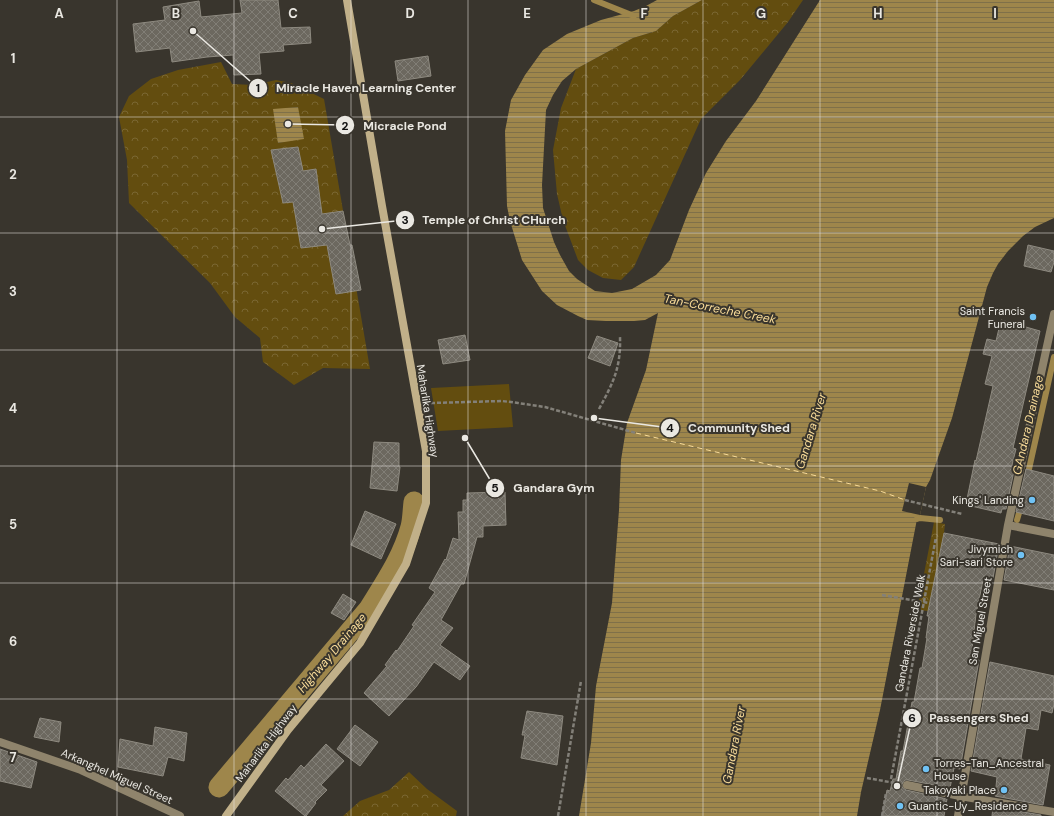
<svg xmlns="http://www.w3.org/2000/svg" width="1054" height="816" font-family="'DM Sans',sans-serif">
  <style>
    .green { fill: #634d0f }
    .forest { fill: url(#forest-crowns) }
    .water { fill: url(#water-rules) }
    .pier { fill: #39352d }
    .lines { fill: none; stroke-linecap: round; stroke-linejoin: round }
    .stream { stroke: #9e864b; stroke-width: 6 }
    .canal { stroke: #9e864b; stroke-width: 21 }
    .ferry { stroke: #f9dc99; stroke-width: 1; stroke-dasharray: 5 4; stroke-linecap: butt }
    .building { fill: url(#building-cross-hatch); stroke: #8e8a80 }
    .path { stroke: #838079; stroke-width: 2.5; stroke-dasharray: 4 2; stroke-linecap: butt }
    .lane { stroke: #8f846c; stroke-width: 8 }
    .street { stroke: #8f846c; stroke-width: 8 }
    .secondary { stroke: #c1b089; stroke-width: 8 }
    .grid { fill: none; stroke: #eae8e2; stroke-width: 1; stroke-opacity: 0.55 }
    .poi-dot { fill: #70c2f4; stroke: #39352d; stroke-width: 1.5 }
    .labels { text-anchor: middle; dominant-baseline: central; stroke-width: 4; stroke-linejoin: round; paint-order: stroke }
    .poi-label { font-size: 11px; fill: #eae8e2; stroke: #39352d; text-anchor: end }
    .street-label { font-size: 11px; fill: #eae8e2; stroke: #39352d }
    .water-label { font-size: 12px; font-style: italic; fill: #f9dc99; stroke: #39352d }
    .grid-label { font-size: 13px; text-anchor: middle; font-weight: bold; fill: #eae8e2; stroke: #39352d; stroke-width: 4; stroke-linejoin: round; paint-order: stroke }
    .leader { fill: none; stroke: #eae8e2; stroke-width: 1.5 }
    .callout-dot { fill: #eae8e2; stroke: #39352d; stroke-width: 1.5 }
    .mark-label { font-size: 12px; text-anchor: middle; font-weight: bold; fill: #111 }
    .callout-label { font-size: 12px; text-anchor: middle; font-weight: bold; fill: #eae8e2; stroke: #39352d; stroke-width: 4; stroke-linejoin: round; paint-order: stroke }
  </style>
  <defs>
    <pattern id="forest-crowns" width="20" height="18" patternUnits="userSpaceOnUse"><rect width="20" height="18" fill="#634d0f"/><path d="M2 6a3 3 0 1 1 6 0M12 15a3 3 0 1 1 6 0" fill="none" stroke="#7a6732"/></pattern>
    <pattern id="water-rules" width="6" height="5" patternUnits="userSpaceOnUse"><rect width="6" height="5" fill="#9e864b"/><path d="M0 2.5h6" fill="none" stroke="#7f7049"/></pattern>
    <pattern id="building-cross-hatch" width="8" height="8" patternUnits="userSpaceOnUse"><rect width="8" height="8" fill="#6c685f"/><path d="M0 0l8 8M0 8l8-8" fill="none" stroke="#817e76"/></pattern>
  </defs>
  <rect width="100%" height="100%" fill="#39352d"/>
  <path class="green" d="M509 384 513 427 438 431 431 388Z"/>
  <path class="forest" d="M702 0H803L788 22 740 80 701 119 634 267 621 280 603 278 588 270 578 260 563 220 557 194 553 150 561 108 576 69 633 38 656 31 673 16Z
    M221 62 232 84 254 85 276 80 291 83 324 99 370 369 323 368 294 385 263 362 260 338 235 317 210 283 129 203 127 160 119 117 129 96 151 79 178 70Z
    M934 522 945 524 944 533 928 611 917 610Z
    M409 772 427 789 457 811 456 816H343L360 801 389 790Z"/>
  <path class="water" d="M657 0H702L673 16 656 31 633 38 576 69 562 81 553 95 546 110 542 185 543 208 554 242 560 255 569 271 577 279 595 291 612 293 632 289 656 275 670 260 689 210 706 173 726 141 756 101 820 0H1054V218L1035 227 1023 236 1008 251 998 264 993 273 987 287 952 418 930 480 926 487 920 515 917 519 880 710 861 792 857 816H579L591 743 596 686 612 603 619 510 621 460 627 423 646 370 658 313 645 320 634 321H606L587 320 578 316 557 305 542 291 522 260 510 221 507 206 505 131 511 100 525 75 543 50 567 34 601 20 634 11 646 6Z
    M298 107 304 139 278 143 273 109Z"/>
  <path class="pier" d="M909 483 926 487 920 515 902 511Z"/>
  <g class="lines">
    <path class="stream" d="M594 0 634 16
      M1027 478 1054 357
      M917 519 920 518 940 520
      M1017 520 1021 506"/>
    <path class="canal" d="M219 787 369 609C385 583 403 557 411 527 413 519 413 510 414 502"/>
    <path class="ferry" d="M636 433 880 491 905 500"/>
  </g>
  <path class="building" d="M240 0H278L281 28 310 27 311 43 283 45 284 51 259 53 261 74 234 75 233 55 207 57 172 62 170 48 136 52 133 24 165 20 163 7 199 1 201 17 242 13Z
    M428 56 431 76 398 81 395 61Z
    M298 147 303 171 316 169 322 214 343 211 350 245H352L361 290 336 294 327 245 301 248 293 202 283 203 271 150Z
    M1028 245 1054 251V262L1051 272 1024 266Z
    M1001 320 1040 331 1013 448 1016 449 1012 465 1015 466 1006 509H1002L1001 513 967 505V499L975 460 976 461 993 386 985 384 992 356 983 354 987 339 996 341Z
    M465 335 470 360 443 364 438 340Z
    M597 336 618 343 610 366 588 358Z
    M374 442 399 443V467H400L397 491 370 488Z
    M1026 469 1054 476V521L1016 512Z
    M505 492 506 525 483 526V537H477L464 584H461L441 620 453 628 440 645 470 666 460 680 434 662 416 687 389 716 364 693 387 666 385 665 396 650 397 651 414 626 412 625 435 592 429 588 445 559 446 560 453 538 459 540 458 512H463V500H467V493Z
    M365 511 396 524 381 559 351 545Z
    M944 533 999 544 993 578 984 576 976 614 971 658 979 660 960 769 954 768 950 788 908 780H905L902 784V787L906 790 947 799 944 816H882L887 790 890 791 893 779H896L901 751H903L912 702H914L920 668H922L927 638H926L929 616H927Z
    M1010 546 1054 555V590L1004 580Z
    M343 594 356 602 344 620 331 613Z
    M990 662 1054 676V704L1052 713 1041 710 1038 730 1026 728 1021 759 1050 765 1043 805 995 796 997 777 971 771Z
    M527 711 563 716 557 765 521 758 525 735H522Z
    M40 718 61 722 59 742 34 737Z
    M355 725 378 742 360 766 337 749Z
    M155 727 187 733 184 761 168 757 163 776 118 767 120 739 153 746Z
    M326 744 344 761 321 785 327 790 315 802 316 803 306 816H305L275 791 286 778 288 780 301 765 304 768Z
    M0 749 37 762 31 788 0 781Z
    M993 807 1041 815V816H992Z"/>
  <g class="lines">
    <path class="path" d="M431 403 502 401 518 403 545 407 636 433
      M599 409C613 383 621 368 620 337
      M905 500 962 514
      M882 595 929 603
      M867 778 895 783
      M891 779 936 537
      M558 816 581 681
      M882 816 886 793"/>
    <path class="lane" d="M907 785 960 796"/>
    <path class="street" d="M1008 525 1054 534
      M0 742 81 770 180 816
      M960 796 1054 812
      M958 816 1008 525 1054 314"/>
    <path class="secondary" d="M226 816 288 730 360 643 406 564 426 503V451L382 206 347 0"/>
  </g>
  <path class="grid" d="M117 0V816M234 0V816M351 0V816M468 0V816M586 0V816M703 0V816M820 0V816M937 0V816M0 117H1054M0 233H1054M0 350H1054M0 466H1054M0 583H1054M0 699H1054"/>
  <g class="poi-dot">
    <circle cx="1033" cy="317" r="4"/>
    <circle cx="1032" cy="500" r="4"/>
    <circle cx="1021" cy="555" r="4"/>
    <circle cx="926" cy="769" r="4"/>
    <circle cx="1004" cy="790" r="4"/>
    <circle cx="900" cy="806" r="4"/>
  </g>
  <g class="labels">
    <g class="poi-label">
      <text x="1025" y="311">Saint Francis<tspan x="1025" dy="13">Funeral</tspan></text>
      <text x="1024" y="500">Kings' Landing</text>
      <text x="1013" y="549">Jivymich<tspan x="1013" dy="13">Sari-sari Store</tspan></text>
      <text x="934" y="763" text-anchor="start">Torres-Tan_Ancestral<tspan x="934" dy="13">House</tspan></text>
      <text x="996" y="790">Takoyaki Place</text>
      <text x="908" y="806" text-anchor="start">Guantic-Uy_Residence</text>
    </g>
    <g class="street-label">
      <text transform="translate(428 411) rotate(81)">Maharlika Highway</text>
      <text transform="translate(980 621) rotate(-80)">San Miguel Street</text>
      <text transform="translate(910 633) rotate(-79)">Gandara Riverside Walk</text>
      <text transform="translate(266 743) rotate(-53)">Maharlika Highway</text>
      <text transform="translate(117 776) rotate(24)">Arkanghel Miguel Street</text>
    </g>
    <g class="water-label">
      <text transform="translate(720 309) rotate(11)">Tan-Correche Creek</text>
      <text transform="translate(1028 425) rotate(-77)">GAndara Drainage</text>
      <text transform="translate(811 431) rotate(-73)">Gandara River</text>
      <text transform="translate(332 653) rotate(-50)">Highway Drainage</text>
      <text transform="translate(734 745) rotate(-79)">Gandara River</text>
    </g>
  </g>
  <g class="grid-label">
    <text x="59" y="18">A</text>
    <text x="176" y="18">B</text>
    <text x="293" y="18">C</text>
    <text x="410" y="18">D</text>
    <text x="527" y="18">E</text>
    <text x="644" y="18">F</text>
    <text x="761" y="18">G</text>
    <text x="878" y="18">H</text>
    <text x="995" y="18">I</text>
    <text x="13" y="63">1</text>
    <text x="13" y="179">2</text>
    <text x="13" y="296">3</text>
    <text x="13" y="413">4</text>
    <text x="13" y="529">5</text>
    <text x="13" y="646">6</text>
    <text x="13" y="762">7</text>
  </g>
  <path class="leader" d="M193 31L258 88M288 124L345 125M322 229L405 220M594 418L670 428M465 438L495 488M897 786L912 718"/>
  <g class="callout-dot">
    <circle cx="193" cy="31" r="4"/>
    <circle cx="288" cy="124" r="4"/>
    <circle cx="322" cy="229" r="4"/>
    <circle cx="594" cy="418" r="4"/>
    <circle cx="465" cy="438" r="4"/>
    <circle cx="897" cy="786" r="4"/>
    <circle cx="258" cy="88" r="10"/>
    <circle cx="345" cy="125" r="10"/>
    <circle cx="405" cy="220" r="10"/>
    <circle cx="670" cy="428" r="10"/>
    <circle cx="495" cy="488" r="10"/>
    <circle cx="912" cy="718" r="10"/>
  </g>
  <g class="mark-label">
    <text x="258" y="92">1</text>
    <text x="345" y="130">2</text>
    <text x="405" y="224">3</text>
    <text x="670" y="432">4</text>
    <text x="495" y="492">5</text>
    <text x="912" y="722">6</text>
  </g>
  <g class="callout-label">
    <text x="366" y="92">Miracle Haven Learning Center</text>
    <text x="405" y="130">Micracle Pond</text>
    <text x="494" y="224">Temple of Christ CHurch</text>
    <text x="739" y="432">Community Shed</text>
    <text x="554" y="492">Gandara Gym</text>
    <text x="979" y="722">Passengers Shed</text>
  </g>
</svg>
